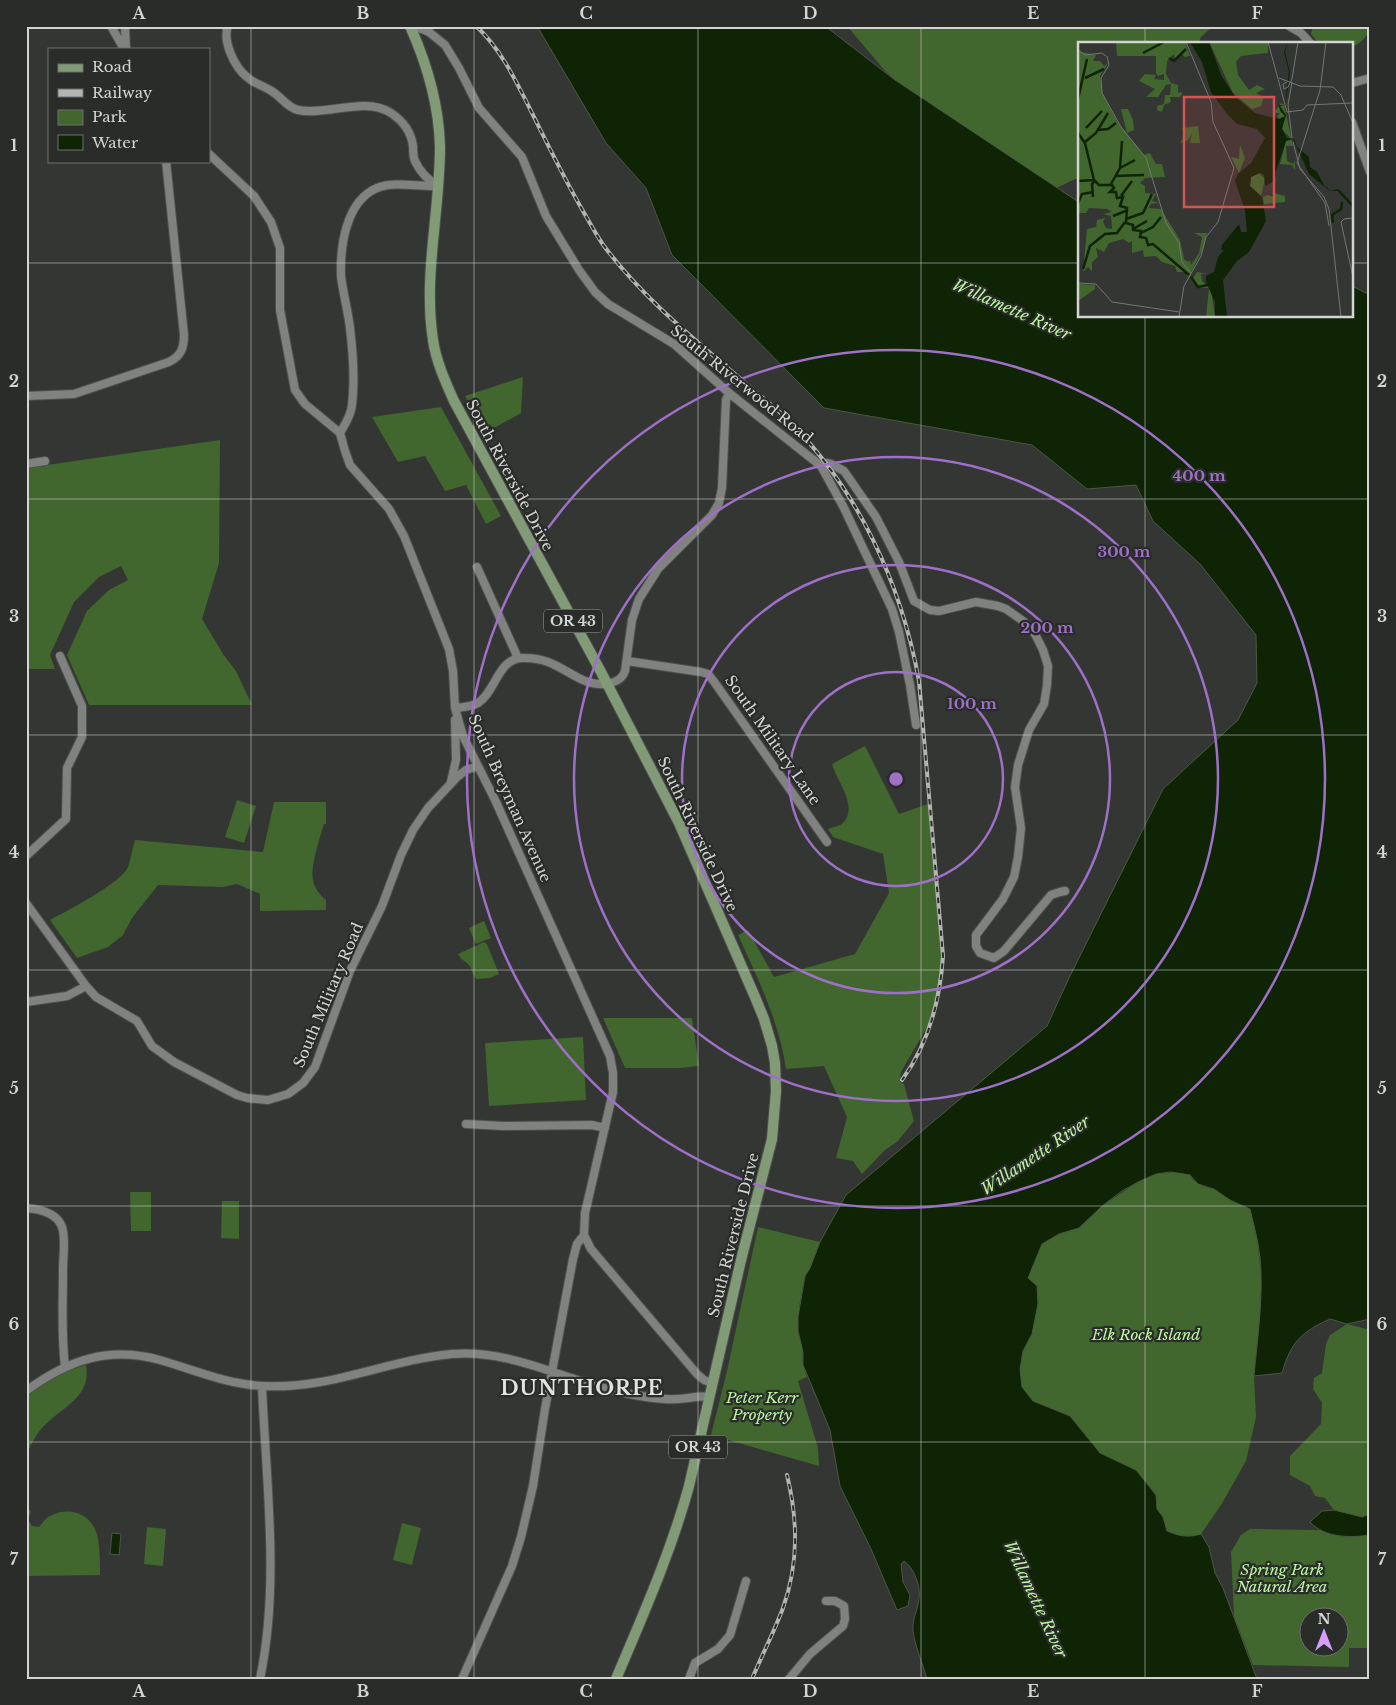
<svg xmlns="http://www.w3.org/2000/svg" width="1396" height="1705" font-family="'Libre Baskerville',serif">
  <style>
    .green { fill: #41662e; fill-rule: evenodd }
    .water { fill: #0f2305; stroke: #4a5843 }
    .lines { fill: none; stroke-linecap: round; stroke-linejoin: round }
    .minor-casing { stroke: #50514f; stroke-width: 10 }
    .major-casing { stroke: #50514f; stroke-width: 12 }
    .minor { stroke: #80827f; stroke-width: 8 }
    .major { stroke: #829b77; stroke-width: 10 }
    .rail-casing { stroke: #b4b5b3; stroke-width: 4 }
    .rail { stroke: #2a2c29; stroke-width: 2; stroke-dasharray: 5.5; stroke-linecap: butt }
    .grid { fill: none; stroke: #d4d5d3; stroke-width: 1; stroke-opacity: 0.55 }
    .ring { fill: none; stroke: #9f70c7; stroke-width: 2.5 }
    .labels { text-anchor: middle; dominant-baseline: central; stroke-width: 4.5; stroke-linejoin: round; paint-order: stroke }
    .shield { fill: #2a2c29; stroke: #a1a2a0; stroke-width: 1 }
    .shield-label { font-size: 14px; font-weight: bold; fill: #d4d5d3 }
    .street-label { font-size: 15px; fill: #d4d5d3; stroke: #2a2c29 }
    .park-label { font-size: 15px; font-style: italic; fill: #bdf8a2; stroke: #2a2c29 }
    .water-label { font-size: 16px; font-style: italic; fill: #bbf5a0; stroke: #2a2c29 }
    .district-label { font-size: 20px; font-weight: bold; letter-spacing: 1px; fill: #e0e3df; stroke: #2a2c29 }
    .inset-river { fill: none; stroke: #0f2305; stroke-width: 2.5 }
    .inset-road { fill: none; stroke: #747673; stroke-width: 1 }
    .view { fill: #d65353; fill-opacity: 0.15; stroke: #d65353; stroke-width: 2.5 }
    .inset-edge { fill: none; stroke: #d4d5d3; stroke-width: 2.5 }
    .centre { fill: #9f70c7; stroke: #2a2c29; stroke-width: 2.5 }
    .ring-label { font-size: 15px; text-anchor: middle; font-weight: bold; fill: #9f70c7; stroke: #2a2c29; stroke-width: 4.5; stroke-linejoin: round; paint-order: stroke }
    .neatline { fill: none; stroke: #d4d5d3; stroke-width: 2 }
    .grid-label { font-size: 16px; text-anchor: middle; font-weight: bold; fill: #d4d5d3 }
  </style>
  <rect width="100%" height="100%" fill="#343633"/>
  <path class="green" d="M847 26H1213L1201 37 1198 44H1080V177L1056 188 895 80 886 72Z
    M1313 26H1370C1369 36 1361 43 1352 47V44H1319L1311 34Z
    M523 377 521 413 485 433 465 396Z
    M441 407 501 516 486 524 466 485 445 491 425 456 398 462 372 417Z
    M220 440 219 563 202 619 223 654 236 671 252 705H89L67 655 87 611 109 590 128 580 121 566 99 577 74 602 50 655 55 669H26V468Z
    M865 746 899 814 928 804 942 964 939 990 934 1015 901 1072 900 1081 904 1084 914 1121 898 1141 885 1150 862 1174 853 1161 836 1158 847 1117 824 1066 786 1069C779 1021 758 979 738 935L748 930 774 977 855 954 889 893 883 854 833 837 828 829C833 827 840 826 843 823 859 806 836 780 832 764Z
    M237 800 256 806 244 843 225 837Z
    M274 802H326V824H324C320 837 310 868 313 880 314 888 320 895 326 900V910L260 911V894L237 884 223 887 158 885 132 918 123 935 108 947 77 958 50 920C67 911 121 883 128 867 131 859 132 849 135 840L263 852Z
    M484 921 491 938 476 944 469 928Z
    M484 942 487 944 499 974 490 978 477 979C471 975 473 968 468 964 464 960 461 960 458 954Z
    M603 1018H692L699 1066 680 1068H625Z
    M583 1037 586 1100 489 1106 485 1043Z
    M1177 1172 1190 1175 1193 1180 1202 1186 1214 1189 1230 1200 1250 1209 1257 1238 1261 1273V1309L1254 1376 1256 1417 1246 1461 1221 1505 1201 1534 1191 1537 1179 1536 1167 1531 1163 1517 1157 1509 1156 1495 1136 1470 1100 1453 1070 1416 1033 1401 1022 1387 1020 1369 1023 1351 1032 1334 1028 1278 1042 1244 1059 1234 1079 1228 1102 1206 1138 1182 1156 1174Z
    M130 1192H151V1231H131Z
    M222 1201H239V1239L221 1238Z
    M758 1227 820 1242 810 1268 805 1276 799 1307 803 1365 807 1377 798 1381 818 1448 819 1466 711 1435 727 1371Z
    M1347 1324 1370 1330V1514L1362 1517 1334 1510 1325 1498 1315 1496 1310 1486 1290 1475V1456L1321 1424 1322 1403 1313 1389 1314 1378 1322 1373 1326 1344 1330 1335Z
    M86 1365C92 1398 61 1407 42 1428 35 1436 31 1445 26 1455V1396C45 1381 64 1371 86 1365Z
    M26 1503 31 1512 28 1519 32 1526 39 1527C43 1523 45 1518 50 1516 71 1505 94 1515 98 1539 100 1550 100 1563 100 1575L26 1576Z
    M402 1523 421 1528 412 1565 393 1560Z
    M147 1527 166 1529 163 1566 144 1564Z
    M1250 1529 1370 1531V1648H1349V1667L1253 1665 1234 1616 1231 1552 1241 1535ZM1308 1618H1338V1648H1308Z"/>
  <path class="water" d="M537 26H825L895 80 1080 203V316H1352V286L1370 295V1319L1347 1324 1330 1319C1301 1332 1291 1342 1282 1373L1254 1376C1257 1342 1262 1308 1261 1274 1261 1252 1255 1230 1250 1209L1230 1200 1214 1189 1198 1184 1190 1175 1171 1172 1156 1174 1138 1182 1122 1191 1102 1206 1079 1228 1059 1234 1042 1244 1028 1278 1037 1286 1038 1304 1032 1334 1023 1351 1020 1369 1022 1387 1033 1401 1070 1416 1100 1453 1136 1470 1156 1495 1157 1509 1163 1517 1167 1531C1179 1536 1188 1538 1201 1534L1209 1547 1215 1573 1223 1588 1257 1679H927C923 1664 914 1644 913 1630 912 1619 918 1609 919 1599 921 1586 914 1568 904 1561L901 1564 903 1582 910 1595 908 1606 897 1610 871 1549 840 1486 830 1430 803 1365V1352L798 1331V1317L805 1276 810 1268 820 1242 846 1195 1047 1026 1069 978 1163 789 1238 720 1257 683 1256 635 1200 564 1153 521 1136 485 1087 489 1032 445 824 408 672 255 646 188 606 143Z
    M1334 1510 1362 1517 1370 1514V1535C1350 1538 1325 1538 1310 1522L1322 1511Z
    M112 1533 121 1534 119 1555 110 1554Z"/>
  <g class="lines">
    <g class="minor-casing">
      <path id="minor" d="M111 26 124 49
        M125 26 126 49
        M228 26C222 41 235 68 247 77 254 84 265 86 273 92 281 97 288 108 298 110 327 116 365 96 391 113 403 121 411 131 413 146 413 151 413 157 415 161 420 172 428 180 438 186
        M1289 26 1301 33 1311 44
        M411 27 422 29 429 32 445 45 459 68 479 108 522 157 546 216 579 270 595 292 608 304 674 344 729 393 821 466 843 506 892 609 899 632 910 685 916 725
        M1352 83 1370 78
        M1352 122 1370 172
        M209 154 254 196 271 222 280 248V310L295 390 305 404 340 433C345 424 351 416 352 405 355 381 353 353 350 328 348 311 343 293 341 276 340 246 346 201 377 188 395 181 418 187 438 186
        M26 396 74 394 169 362C181 356 184 348 184 335L166 161
        M340 433 345 451 350 465 389 509 404 536 449 649 453 671 455 708 463 736 496 802 610 1056 613 1073V1092L585 1213 584 1235 591 1249 697 1374 704 1380 712 1383
        M26 464 45 461
        M821 466 826 463 831 464 844 471 876 517 899 562 914 601 930 610 939 611 976 602 998 606 1006 609 1023 621 1035 634 1043 650 1048 666 1047 685 1044 704 1029 730 1018 765 1015 787 1021 828 1018 857 1014 877 1003 899 976 935V946L980 953 994 958 1004 951 1051 895 1060 892 1065 891
        M477 567 518 658
        M627 661 701 672 708 674 715 683 827 842
        M455 708C463 707 471 707 478 703 496 692 498 656 525 658 533 658 540 659 548 662 570 670 585 689 611 683 618 681 623 678 625 671L632 620 639 599 658 569 712 515 719 503 722 488 726 400 729 393
        M451 782 456 760 455 720
        M26 856 66 819 67 768 82 737V706L60 656
        M26 903 86 986 96 997 137 1021 152 1046 174 1062 237 1095 247 1098 268 1100 288 1094 303 1083 315 1067 350 971 382 906 401 855 413 830 428 808 457 777 466 770 478 766
        M26 1002 67 996 86 986
        M466 1124 503 1126 592 1125 605 1128
        M26 1208C39 1209 57 1213 62 1227 66 1239 63 1256 63 1269 63 1302 61 1334 65 1366
        M26 1391C68 1360 108 1346 160 1360 194 1370 226 1384 262 1386 330 1390 386 1360 452 1354 511 1349 563 1380 620 1392 634 1395 662 1400 676 1399 688 1399 698 1395 710 1397
        M260 1679C280 1583 266 1483 262 1386
        M462 1679 512 1566 521 1537 533 1486 545 1409 573 1259 577 1244 584 1235
        M689 1679 695 1663 718 1649 730 1635 746 1581
        M789 1679 810 1654 843 1626 845 1619 844 1606 835 1601H826"/>
    </g>
    <g class="major-casing">
      <path id="major" d="M410 26C427 64 439 105 440 147 440 211 423 276 433 340 436 361 445 381 454 401L601 672 679 823 755 997 764 1019 772 1046 775 1063 776 1091 772 1139 741 1260 689 1486C671 1552 643 1615 616 1679"/>
    </g>
    <use href="#minor" class="minor"/>
    <use href="#major" class="major"/>
    <g class="rail-casing">
      <path id="rail" d="M476 26C501 49 516 81 531 111 548 145 564 178 583 211 590 223 596 235 604 246 643 298 694 339 743 381 757 394 773 405 786 418 858 489 901 583 919 681L943 956C940 1001 929 1043 902 1080
        M752 1679C762 1655 774 1632 783 1608 799 1563 798 1520 787 1475"/>
    </g>
    <use href="#rail" class="rail"/>
  </g>
  <path class="grid" d="M251 26V1679M474 26V1679M698 26V1679M921 26V1679M1145 26V44M26 263H1080M1352 263H1370M1145 316V1679M26 499H1370M26 735H1370M26 970H1370M26 1206H1370M26 1442H1370"/>
  <g class="ring">
    <circle cx="896" cy="779" r="107"/>
    <circle cx="896" cy="779" r="214"/>
    <circle cx="896" cy="779" r="322"/>
    <circle cx="896" cy="779" r="429"/>
  </g>
  <g class="labels">
    <g class="shield">
      <rect x="544" y="609.5" width="58" height="23" rx="4"/>
      <rect x="669" y="1435.5" width="58" height="23" rx="4"/>
    </g>
    <g class="shield-label">
      <text x="573" y="621">OR 43</text>
      <text x="698" y="1447">OR 43</text>
    </g>
    <g class="street-label">
      <text transform="translate(742 384) rotate(39)">South Riverwood Road</text>
      <text transform="translate(510 475) rotate(62)">South Riverside Drive</text>
      <text transform="translate(773 740) rotate(55)">South Military Lane</text>
      <text transform="translate(510 798) rotate(66)">South Breyman Avenue</text>
      <text transform="translate(698 834) rotate(65)">South Riverside Drive</text>
      <text transform="translate(328 995) rotate(-67)">South Military Road</text>
      <text transform="translate(733 1235) rotate(-76)">South Riverside Drive</text>
    </g>
    <g class="park-label">
      <text x="1146" y="1334">Elk Rock Island</text>
      <text x="762" y="1397">Peter Kerr<tspan x="762" dy="17">Property</tspan></text>
      <text x="1282" y="1569">Spring Park<tspan x="1282" dy="17">Natural Area</tspan></text>
    </g>
    <g class="water-label">
      <text transform="translate(1012 309) rotate(24)">Willamette River</text>
      <text transform="translate(1035 1155) rotate(-34)">Willamette River</text>
      <text transform="translate(1036 1599) rotate(65)">Willamette River</text>
    </g>
    <g class="district-label">
      <text x="582" y="1388">DUNTHORPE</text>
    </g>
  </g>
  <g transform="translate(1078 42)">
    <rect width="275" height="275" fill="#343633"/>
    <path d="M38 0H107L112 14 107 15 103 11 97 17 96 12 89 19 88 32 93 41 100 43V50L105 51 102 55H92L93 60 86 63 84 70 79 68V64L86 62 87 53H92L93 42 88 43 80 55H68L77 47 61 39 67 32 78 33 76 37 86 38V32L80 34 78 31V14H39ZM131 0H190V11L163 14 158 20 160 33 171 48 179 43 187 47 178 51 186 55 183 64 174 67 155 51ZM0 9 18 13 15 19H22L26 24 30 21 22 34 25 53 40 81 66 113 72 111 78 122H84L87 135 67 136 62 141 67 144V151L78 152 74 159 81 161 73 162 71 166 83 167 102 198 106 217 110 220 112 218 113 223 121 211 124 195 116 191H129L124 209 110 236 108 230H99L97 224 84 220 78 214 66 215 65 208 54 211V199L51 201 45 197 31 201 26 210 18 206 20 215 14 220V229L10 225 5 230 9 187 18 185 19 178 27 176 25 180 28 186 34 187 33 174 25 172 34 170 29 167 11 166 8 171H0ZM203 61 206 63 215 104H208L209 119 215 122 217 119V128L214 123 202 122 208 99 213 97 204 87 206 75 201 77 199 74 202 72 196 70ZM43 67H50L55 78 56 88 49 91ZM120 84 122 101H112L114 92 110 98 102 101 107 94 104 86ZM162 103 167 116 161 131 153 115 161 117ZM181 131 187 137 183 154 172 144 173 135ZM196 151 207 154V160L186 162 185 155ZM119 230 130 232H123L124 239 133 248 137 275H128L131 246H121L114 238ZM0 242 17 243V247L0 259Z" fill="#41662e"/>
    <path d="M112 0H131L143 33 157 55 177 71 201 77 207 74 203 70 201 65V63H206L208 58V53L211 30 206 10 210 0 207 10 212 30 208 59 206 63 202 64 208 73 204 87 209 96 216 97 219 105 231 115 232 125 239 130 246 143 253 149 260 147 262 149H252L231 132 215 97 208 99 198 129 195 154 190 153 195 152V140L187 144 186 133 182 131 173 135 172 144 184 155 188 179 171 210 159 219 145 238 149 275H137V260L128 240V234L136 230 140 215 146 208H143L144 203 161 182 163 190H169L167 168 157 139 160 132 173 121 187 96 179 87 159 82 149 72 133 50 124 20Z" fill="#0f2305"/>
    <path class="inset-river" d="M65 11 86 0M91 16 96 19 108 7M7 36 26 27M0 57 9 17M8 86 24 69M20 88 30 87 38 81M0 91 7 101 16 138 21 143H34L36 146 32 150H38L39 156 45 155 42 164 49 166 48 181 55 183V188L63 189 62 195 68 196 70 203 75 202 111 233M7 100 18 91 30 71M42 126 57 118M37 134 66 133M0 139 15 138M33 142 42 126 44 99M261 149 275 164M43 154 54 139M15 155 14 142 16 140M0 161 4 152 15 150M35 174 50 168M48 177 65 171 74 152M255 181 254 173 263 167 264 160M55 187 69 179M63 191 75 185 83 175M5 227 12 204 27 192 39 191 47 180M113 235 120 245 130 243"/>
    <path class="inset-road" d="M190 0 209 70M248 0 242 48 219 121 247 161 251 184M0 8 7 13 24 11 28 14M29 14 31 23 23 36 24 51 43 85 68 116 88 181 101 201 104 220 113 231M201 36 222 44 255 45 263 53 275 81M209 40 205 42 206 47 210 45 214 37 220 0M209 70 225 68 229 63 274 61M214 96 210 63 214 40M215 100 222 127 246 155 251 167 263 275M275 176 266 177 263 180 275 235M0 241 18 242 34 260 101 270M101 275 106 244 123 214 128 195 140 180 156 126 135 80 133 60 108 0"/>
    <path class="view" d="M106 55H196V165H106Z"/>
    <rect width="275" height="275" class="inset-edge"/>
  </g>
  <circle cx="896" cy="779" r="8" class="centre"/>
  <g class="ring-label">
    <text x="1199" y="481">400 m</text>
    <text x="1124" y="557">300 m</text>
    <text x="1047" y="633">200 m</text>
    <text x="972" y="709">100 m</text>
  </g>
  <rect width="1396" height="1705" fill="none" stroke="#2a2c29" stroke-width="55"/>
  <rect x="48" y="48" width="162" height="115" fill="#2a2c29" stroke="#6e706d"/>
  <rect x="58" y="64" width="25" height="8" fill="#829b77" stroke="#6e706d"/>
  <text x="92" y="72" font-size="15" fill="#d4d5d3">Road</text>
  <rect x="58" y="89" width="25" height="8" fill="#b4b5b3" stroke="#6e706d"/>
  <text x="92" y="98" font-size="15" fill="#d4d5d3">Railway</text>
  <rect x="58" y="110" width="25" height="15" fill="#41662e" stroke="#6e706d"/>
  <text x="92" y="122" font-size="15" fill="#d4d5d3">Park</text>
  <rect x="58" y="135" width="25" height="15" fill="#0f2305" stroke="#6e706d"/>
  <text x="92" y="148" font-size="15" fill="#d4d5d3">Water</text>
  <g transform="translate(1324 1632)"><circle r="24" fill="#2a2c29" stroke="#6e706d"/>
  <path d="M0-4L9 19L0 12L-9 19Z" fill="#d49cfb"/>
  <text y="-8" font-size="14" font-weight="bold" text-anchor="middle" fill="#d4d5d3">N</text>
  </g>
  <rect x="28" y="28" width="1340" height="1650" class="neatline"/>
  <g class="grid-label">
    <text x="139" y="19">A</text>
    <text x="363" y="19">B</text>
    <text x="586" y="19">C</text>
    <text x="810" y="19">D</text>
    <text x="1033" y="19">E</text>
    <text x="1257" y="19">F</text>
    <text x="14" y="151">1</text>
    <text x="1382" y="151">1</text>
    <text x="14" y="387">2</text>
    <text x="1382" y="387">2</text>
    <text x="14" y="622">3</text>
    <text x="1382" y="622">3</text>
    <text x="14" y="858">4</text>
    <text x="1382" y="858">4</text>
    <text x="14" y="1094">5</text>
    <text x="1382" y="1094">5</text>
    <text x="14" y="1330">6</text>
    <text x="1382" y="1330">6</text>
    <text x="14" y="1565">7</text>
    <text x="1382" y="1565">7</text>
    <text x="139" y="1697">A</text>
    <text x="363" y="1697">B</text>
    <text x="586" y="1697">C</text>
    <text x="810" y="1697">D</text>
    <text x="1033" y="1697">E</text>
    <text x="1257" y="1697">F</text>
  </g>
</svg>
